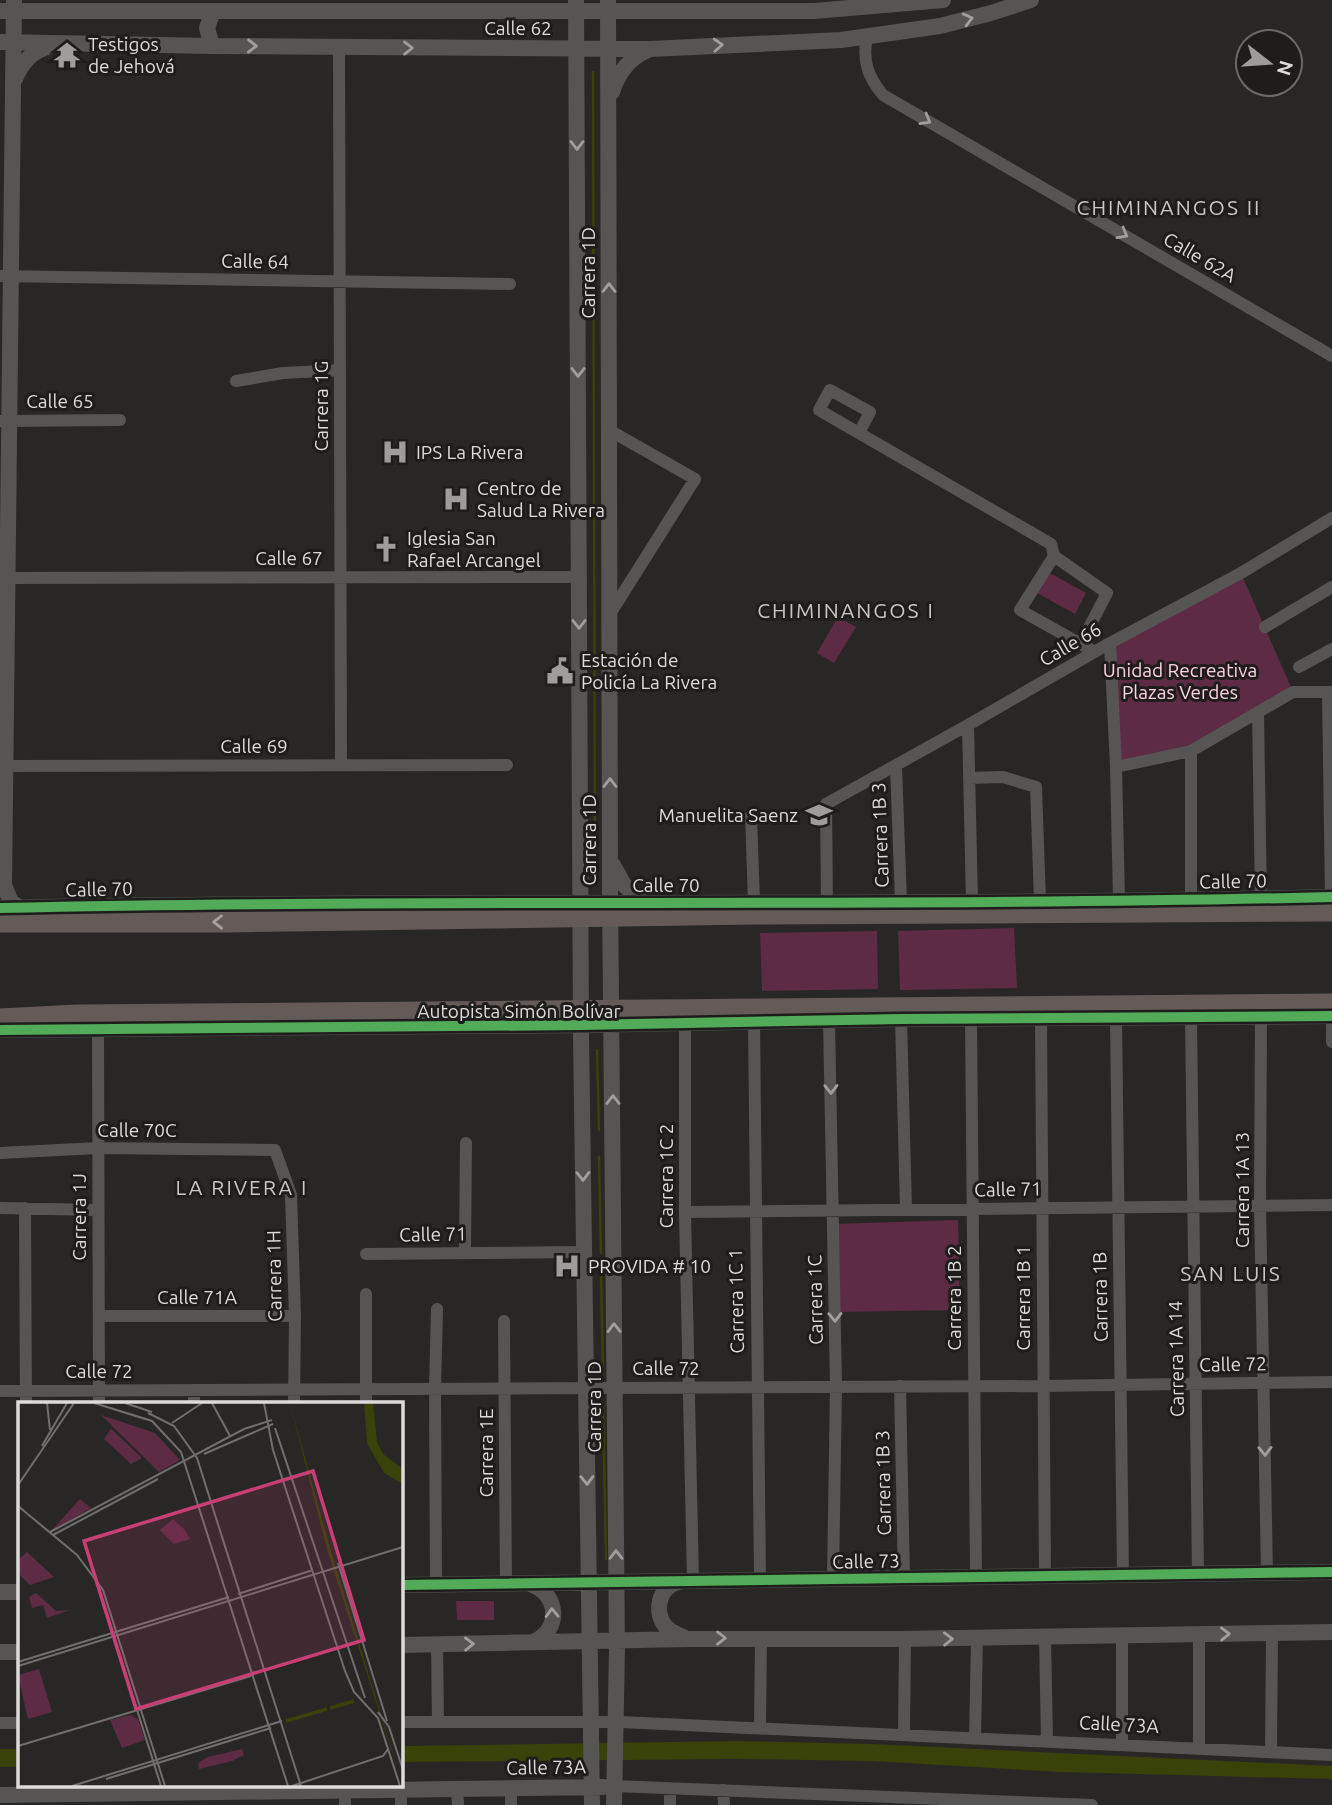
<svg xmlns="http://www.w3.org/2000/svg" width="1332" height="1805" font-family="Ubuntu,sans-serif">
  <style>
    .green { fill: #5e2b44 }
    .water { fill: #394208 }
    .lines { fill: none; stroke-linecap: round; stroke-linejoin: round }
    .stream { stroke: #394208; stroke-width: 2.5 }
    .street { stroke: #565554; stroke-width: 12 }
    .secondary { stroke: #565554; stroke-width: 16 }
    .highway { stroke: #645b59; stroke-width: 21 }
    .cycleway-casing { stroke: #1f1d1b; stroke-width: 15 }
    .cycleway { stroke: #51ab58; stroke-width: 10 }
    .oneway { stroke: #a19f9e }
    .oneway2 { stroke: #a7a2a0 }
    .labels { text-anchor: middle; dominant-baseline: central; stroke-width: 6; stroke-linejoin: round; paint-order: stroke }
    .street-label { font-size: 19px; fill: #dedcdb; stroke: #1f1d1b }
    .poi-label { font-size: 19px; fill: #dedcdb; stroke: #1f1d1b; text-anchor: start }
    .park-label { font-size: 19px; fill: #fdd2e4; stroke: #1f1d1b }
    .neighbourhood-label { font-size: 21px; letter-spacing: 2px; fill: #c9c6c4; stroke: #1f1d1b }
    .inset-river { fill: none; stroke: #394208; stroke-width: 3.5 }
    .inset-road { fill: none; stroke: #716f6e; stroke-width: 2 }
    .view { fill: #c83f75; fill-opacity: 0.15; stroke: #c83f75; stroke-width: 3.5 }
    .inset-edge { fill: none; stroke: #dedcdb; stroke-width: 3.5 }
  </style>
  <rect width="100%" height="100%" fill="#282726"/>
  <path class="green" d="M1048 572 1086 593 1075 614 1037 593Z
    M1241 573 1293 692 1191 751 1116 767 1110 643Z
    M838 617 856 627 834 663 817 653Z
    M1014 928 1017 988 900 990 898 931Z
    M877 931 878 989 762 991 760 933Z
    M958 1220 960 1310 839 1312 835 1224Z
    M456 1601H494V1620H457Z"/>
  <path class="water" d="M737 1741 872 1744 1332 1766V1779L1061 1772 872 1761 737 1759 401 1762V1746Z
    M0 1749H19V1767H0Z"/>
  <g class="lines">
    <path class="stream" d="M593 72 595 884
      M597 1050 599 1130
      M599 1157 601 1253
      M601 1267 603 1374
      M603 1402 606 1559"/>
    <path class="street" d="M867 37C862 61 868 77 883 95L1332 356
      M339 47 341 765
      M0 276 510 284
      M236 381 283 373 340 370
      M0 421 120 420
      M609 430 695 479 610 614
      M859 433 870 412 830 390 819 410 1051 544 1054 556 1020 610 1095 652
      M1054 556 1107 593 1081 643
      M0 578 579 577
      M1265 627 1332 587
      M1110 643 1116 767 1119 900
      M1299 667 1332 649
      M1328 692 1331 897
      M1258 712 1261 899
      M968 725 972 902
      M1191 751V900
      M0 766 507 765
      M896 766 901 902
      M1116 767 1191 751 1293 692H1332
      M969 778 1003 777 1036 787 1040 901
      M751 815 754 902
      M827 903 826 804 968 725 1110 643 1241 573 1332 518
      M1332 1016V1042
      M1261 1017 1260 1206 1267 1573
      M1116 1018 1123 1575
      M1191 1018 1198 1574
      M901 1019 906 1209
      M971 1019 976 1577
      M1041 1019 1045 1576
      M829 1021 836 1386 833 1579
      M754 1022 760 1580
      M685 1024V1212L693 1581
      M98 1029 99 1404
      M0 1153 98 1148 275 1150 291 1195 295 1316 294 1404
      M0 1208 98 1210
      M25 1208 26 1404
      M685 1212 1332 1205
      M465 1253 466 1143
      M366 1254 584 1252
      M99 1316H295
      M504 1321 506 1584
      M900 1386 904 1578
      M194 1390V1404
      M0 1391 1043 1386 1332 1382
      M366 1404V1294
      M436 1585 435 1388 437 1309
      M1045 1637 1047 1742
      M437 1644 438 1722
      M401 1722H621L1332 1755
      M0 1723H19
      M760 1728 761 1638
      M904 1735 905 1639
      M975 1738 977 1638
      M1122 1745V1635
      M1199 1749V1634
      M1271 1752 1272 1633
      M614 1786 1092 1805
      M670 1788V1805
      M511 1789V1805
      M401 1790V1805
      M457 1790 458 1805
      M723 1790 724 1805
      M345 1791V1805"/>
    <path class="secondary" d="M14 0 4 885 11 902 20 908
      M576 0 581 1036 592 1805
      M608 0 610 894 617 1648 614 1805
      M0 11H814L943 0
      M0 42 212 46 650 49 841 40 940 26 991 13 1031 0
      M212 46 207 28 213 11
      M15 79C22 62 32 51 50 46
      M612 92C618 73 629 58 648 50
      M613 865 624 885 644 903
      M0 908C444 898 888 908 1332 897
      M0 1030 581 1025 901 1019 1332 1016
      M679 1582C659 1586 653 1612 666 1627 671 1633 679 1634 685 1638
      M530 1584C560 1594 561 1631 533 1642
      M401 1585 1332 1572
      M0 1592H19
      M401 1645 687 1639H898L1332 1632
      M0 1652H19
      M0 1795 603 1787"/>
    <path class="highway" d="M0 922H227L754 914 1332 911
      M0 1019 77 1015 1332 1004"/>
    <g class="cycleway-casing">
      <path id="cycleway" d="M0 908C444 898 888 908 1332 897
        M0 1030 581 1025 901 1019 1332 1016
        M401 1585 1332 1572"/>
    </g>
    <use href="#cycleway" class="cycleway"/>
  </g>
  <defs><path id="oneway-chevron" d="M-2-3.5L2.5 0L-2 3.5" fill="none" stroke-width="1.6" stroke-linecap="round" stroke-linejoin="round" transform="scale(1.75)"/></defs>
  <g class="oneway">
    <use href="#oneway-chevron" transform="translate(968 19) rotate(-14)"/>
    <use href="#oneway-chevron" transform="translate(718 45) rotate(-3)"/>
    <use href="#oneway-chevron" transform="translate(252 46) rotate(1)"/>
    <use href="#oneway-chevron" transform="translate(408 48)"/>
    <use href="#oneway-chevron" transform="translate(926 120) rotate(30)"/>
    <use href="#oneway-chevron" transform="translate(577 145) rotate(90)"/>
    <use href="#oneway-chevron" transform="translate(1123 234) rotate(30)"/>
    <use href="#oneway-chevron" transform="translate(609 288) rotate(-90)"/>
    <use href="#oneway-chevron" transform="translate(578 372) rotate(90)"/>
    <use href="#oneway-chevron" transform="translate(579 624) rotate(90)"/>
    <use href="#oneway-chevron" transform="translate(610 783) rotate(-90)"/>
    <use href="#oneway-chevron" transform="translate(831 1089) rotate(89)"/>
    <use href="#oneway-chevron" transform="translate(613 1100) rotate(-90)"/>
    <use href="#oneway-chevron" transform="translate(583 1176) rotate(89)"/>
    <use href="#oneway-chevron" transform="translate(835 1317) rotate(89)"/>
    <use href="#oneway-chevron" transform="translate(614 1328) rotate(-91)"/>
    <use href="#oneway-chevron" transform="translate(1265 1451) rotate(89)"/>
    <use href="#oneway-chevron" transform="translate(587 1480) rotate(89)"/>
    <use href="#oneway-chevron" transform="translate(616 1555) rotate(-90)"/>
    <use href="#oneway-chevron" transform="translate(552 1613) rotate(-92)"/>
    <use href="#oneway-chevron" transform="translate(1225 1634) rotate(-1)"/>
    <use href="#oneway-chevron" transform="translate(721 1638)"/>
    <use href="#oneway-chevron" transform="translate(948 1639) rotate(-1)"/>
    <use href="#oneway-chevron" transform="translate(469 1644) rotate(-1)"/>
  </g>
  <use class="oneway2" href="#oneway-chevron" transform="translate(218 922) rotate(180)"/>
  <defs>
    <g id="temple-bare" transform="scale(2.1)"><path d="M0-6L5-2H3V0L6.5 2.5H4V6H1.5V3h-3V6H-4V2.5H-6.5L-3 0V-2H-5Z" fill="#9e9d9c" stroke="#1f1d1b" stroke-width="2.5" paint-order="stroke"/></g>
    <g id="hospital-bare" transform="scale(2.1)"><path d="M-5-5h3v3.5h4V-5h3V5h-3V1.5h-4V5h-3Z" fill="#9e9d9c" stroke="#1f1d1b" stroke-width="2.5" paint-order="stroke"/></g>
    <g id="church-bare" transform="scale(2.1)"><path d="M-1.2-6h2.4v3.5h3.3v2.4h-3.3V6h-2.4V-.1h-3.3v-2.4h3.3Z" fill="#9e9d9c" stroke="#1f1d1b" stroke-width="2.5" paint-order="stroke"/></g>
    <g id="civic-bare" transform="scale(2.1)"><path d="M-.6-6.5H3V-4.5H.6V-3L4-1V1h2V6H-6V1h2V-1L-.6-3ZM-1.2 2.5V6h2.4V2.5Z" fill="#9e9d9c" stroke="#1f1d1b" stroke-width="2.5" paint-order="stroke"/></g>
    <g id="school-bare" transform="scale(2.1)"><path d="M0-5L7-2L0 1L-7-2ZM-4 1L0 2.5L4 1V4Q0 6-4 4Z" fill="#9e9d9c" stroke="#1f1d1b" stroke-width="2.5" paint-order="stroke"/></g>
  </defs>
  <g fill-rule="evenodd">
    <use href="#temple-bare" x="67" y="55"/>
    <use href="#hospital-bare" x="395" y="452"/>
    <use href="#hospital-bare" x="456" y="499"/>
    <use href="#church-bare" x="386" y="549"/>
    <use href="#civic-bare" x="560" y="671"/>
    <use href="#school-bare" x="819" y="815"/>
    <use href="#hospital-bare" x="567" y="1266"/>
  </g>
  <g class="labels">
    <g class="street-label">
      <text x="518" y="28">Calle 62</text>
      <text transform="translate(1200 257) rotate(30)">Calle 62A</text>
      <text transform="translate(255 261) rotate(1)">Calle 64</text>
      <text transform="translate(588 273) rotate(-90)">Carrera 1D</text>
      <text x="60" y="401">Calle 65</text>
      <text transform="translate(321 406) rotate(-90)">Carrera 1G</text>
      <text x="289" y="558">Calle 67</text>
      <text transform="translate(1070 644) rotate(-30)">Calle 66</text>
      <text x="254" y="746">Calle 69</text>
      <text transform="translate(880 835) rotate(-92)">Carrera 1B 3</text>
      <text transform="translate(589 840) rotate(-90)">Carrera 1D</text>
      <text transform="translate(1233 881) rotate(-1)">Calle 70</text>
      <text x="666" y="885">Calle 70</text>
      <text transform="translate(99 889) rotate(-1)">Calle 70</text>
      <text x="519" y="1011">Autopista Simón Bolívar</text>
      <text x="137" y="1130">Calle 70C</text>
      <text transform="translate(666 1176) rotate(-90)">Carrera 1C 2</text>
      <text transform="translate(1008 1189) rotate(-1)">Calle 71</text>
      <text transform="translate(1242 1190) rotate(-90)">Carrera 1A 13</text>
      <text transform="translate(79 1217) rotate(-90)">Carrera 1J</text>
      <text transform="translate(433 1234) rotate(-1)">Calle 71</text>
      <text transform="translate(274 1276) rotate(-91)">Carrera 1H</text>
      <text x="197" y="1297">Calle 71A</text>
      <text transform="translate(1100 1297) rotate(-91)">Carrera 1B</text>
      <text transform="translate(954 1298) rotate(-90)">Carrera 1B 2</text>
      <text transform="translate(1023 1298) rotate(-90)">Carrera 1B 1</text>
      <text transform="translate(815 1300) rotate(-91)">Carrera 1C</text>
      <text transform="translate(736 1301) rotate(-91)">Carrera 1C 1</text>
      <text transform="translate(1176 1359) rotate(-91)">Carrera 1A 14</text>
      <text transform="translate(1233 1364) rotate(-1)">Calle 72</text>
      <text x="666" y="1368">Calle 72</text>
      <text x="99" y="1371">Calle 72</text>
      <text transform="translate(594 1407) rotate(-90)">Carrera 1D</text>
      <text transform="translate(486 1453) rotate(-90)">Carrera 1E</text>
      <text transform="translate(883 1483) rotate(-91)">Carrera 1B 3</text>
      <text transform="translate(866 1561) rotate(-1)">Calle 73</text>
      <text transform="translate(1119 1724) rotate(3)">Calle 73A</text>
      <text transform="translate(546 1767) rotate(-1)">Calle 73A</text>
    </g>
    <g class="poi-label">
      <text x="88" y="44">Testigos<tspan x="88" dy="22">de Jehová</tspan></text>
      <text x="416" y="452">IPS La Rivera</text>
      <text x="477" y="488">Centro de<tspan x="477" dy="22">Salud La Rivera</tspan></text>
      <text x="407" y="538">Iglesia San<tspan x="407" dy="22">Rafael Arcangel</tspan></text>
      <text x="581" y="660">Estación de<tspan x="581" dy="22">Policía La Rivera</tspan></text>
      <text x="798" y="815" text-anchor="end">Manuelita Saenz</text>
      <text x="588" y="1266">PROVIDA # 10</text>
    </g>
    <g class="park-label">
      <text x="1180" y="670">Unidad Recreativa<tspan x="1180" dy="22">Plazas Verdes</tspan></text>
    </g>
    <g class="neighbourhood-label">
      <text x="1169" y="207">CHIMINANGOS II</text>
      <text x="846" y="610">CHIMINANGOS I</text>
      <text x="242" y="1187">LA RIVERA I</text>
      <text x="1231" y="1273">SAN LUIS</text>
    </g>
  </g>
  <g transform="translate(18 1402)">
    <rect width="385" height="385" fill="#282726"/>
    <path d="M83 13 137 31 162 58 141 70ZM93 27 103 36 124 56 113 62 86 37ZM62 97 73 106 33 129ZM155 117 167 128 172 137 156 142 142 128ZM9 150 22 162 36 175 12 183 0 171V158ZM18 191 38 209 52 208 29 216 25 203 14 206 11 195ZM21 267 34 310 10 317 0 273ZM112 313 120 317 127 338 104 346 92 318ZM224 347 226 353 214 359 181 367 180 361 190 355Z" fill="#5e2b44"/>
    <path d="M272 1 312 146 385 384 309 147ZM346 1H355L359 40 365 52 385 67V82L366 71 349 41Z" fill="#394208"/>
    <path class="inset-river" d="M312 306 336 299M268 319 309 307"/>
    <path class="inset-road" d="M29 1 32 28M76 1 134 19 163 50 270 384M107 1 134 10M194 1 212 34M246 1 255 48 327 269 336 290 360 316 382 384M130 11 156 24 179 56 283 384M154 21 184 1M257 26 347 296M24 44 49 1M186 52 255 22M0 83 56 1M0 104 59 153 85 188 147 384M32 130 226 27 254 18M35 133 140 77M320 161 369 319M82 190 143 384M220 192 295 168M0 260 211 195M0 264 385 145M360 310 371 325 385 368M0 344 233 274M88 377 253 326M54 384 264 319M274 384 365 354 370 347"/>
    <path class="view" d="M295 69 346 238 118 307 66 139Z"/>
    <rect width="385" height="385" class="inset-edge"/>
  </g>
  <g transform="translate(1269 63) rotate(107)"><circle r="33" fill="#1f1d1b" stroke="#6b6968" stroke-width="2"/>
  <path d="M0-5L12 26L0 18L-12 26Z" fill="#9e9d9c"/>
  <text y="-10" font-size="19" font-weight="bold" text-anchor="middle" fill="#dedcdb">N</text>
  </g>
</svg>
